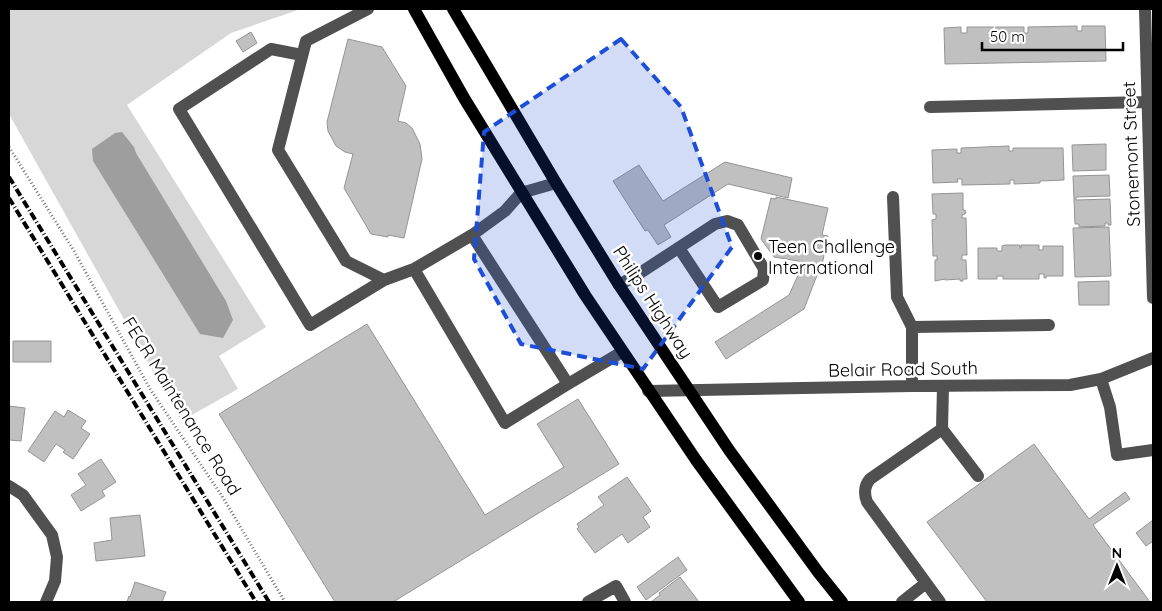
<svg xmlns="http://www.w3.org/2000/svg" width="1162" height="611" font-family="Quicksand,sans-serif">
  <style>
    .green { fill: #d7d7d7 }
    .water { fill: #9e9e9e }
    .building { fill: #c0c0c0; stroke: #949494 }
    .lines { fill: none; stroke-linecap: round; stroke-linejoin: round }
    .path { stroke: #727272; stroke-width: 3; stroke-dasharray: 1 2.5; stroke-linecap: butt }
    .minor { stroke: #505050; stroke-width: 12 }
    .major { stroke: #000; stroke-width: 12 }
    .rail { stroke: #000; stroke-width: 4; stroke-dasharray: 8 2.5 1 2.5; stroke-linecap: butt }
    .marked { fill: #1d4ed8; fill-opacity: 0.2; stroke: #1d4ed8; stroke-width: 4; stroke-dasharray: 10 6; stroke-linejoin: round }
    .poi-dot { fill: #000; stroke: #fff; stroke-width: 2 }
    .labels { text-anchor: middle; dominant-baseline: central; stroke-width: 5; stroke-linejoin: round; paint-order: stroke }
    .street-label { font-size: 18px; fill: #000; stroke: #fff }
    .poi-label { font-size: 18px; fill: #000; stroke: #fff; text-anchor: start }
  </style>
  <rect width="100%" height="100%" fill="#fff"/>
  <path class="green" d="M9 9H301L231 33 127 105 266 327 219 356 238 389 181 421 9 114Z"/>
  <path class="water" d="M122 132 134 147 136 153 226 301 233 320 223 338 200 334 93 161 92 149 115 133Z"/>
  <path class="building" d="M1077 26V31H1082V26H1105L1106 61 945 64 944 28 961 27V33H967V27H1024V33H1028V27Z
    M251 32 257 43 243 52 236 41Z
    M348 39 382 47 406 86 398 121 406 123 412 128 420 144 422 159 404 238 388 235V237L371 234 344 188 353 154 345 152 336 146 328 131 327 122Z
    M1106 144V170L1073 171 1072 145Z
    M1009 146V151H1013V148H1063L1064 180 1040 181V183L1014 184V180H1010V184L962 185V179H957L958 182 933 183 932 150 957 149V153H961V148Z
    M725 162 792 178 788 198 728 184 664 225 671 237 658 245 648 230 645 231 613 181 639 165 663 201Z
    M1109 175 1110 196 1076 197V200L1110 199 1111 225H1108V223H1105V226L1079 227V224H1075L1073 176Z
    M963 193V210H965L966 213H965V214L962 215V218H966L967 255H962V260H966L967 279H963V281H960V279L945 280V279L935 281V260H937V256H933L932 220 936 219V214H933L932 194Z
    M776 197 828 208 822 235 828 236 822 265 774 257 761 239 771 198 776 199Z
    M1109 227 1111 276 1075 277 1073 228Z
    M1005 245H1020V248H1021V245H1039V250H1043V246H1063V276H1046V278H1044V274H1039V279H1003V276H997V279H978V248H997V251H1002V246Z
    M804 262 819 270 804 309 726 359 715 342 789 295Z
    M1109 281V305H1079L1078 282Z
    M367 324 485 515 564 467 537 424 578 399 619 464 393 602H335L219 414Z
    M13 341H51V362H13Z
    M9 406 25 408 21 441 9 440Z
    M68 410 86 421 81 428 90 434 73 459 63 452 65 450 56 444 44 462 28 451 55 411 64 417Z
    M1034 444 1089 519 1125 492 1130 499 1093 525 1150 602H987L927 522Z
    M101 459 116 482 102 491 105 496 81 511 71 495 86 485 78 474Z
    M627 477 651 511 643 517 650 527 628 543 622 534 595 553 577 529 579 527 577 524 604 505 598 497Z
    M140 515 145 556 96 561 94 543 112 540 110 518Z
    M1153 520V541L1146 546 1136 533Z
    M678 557 687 570 646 600 637 587Z
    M680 577 699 602H651L660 595 659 593Z
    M135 582 166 592 162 602H127L129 596 130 597Z"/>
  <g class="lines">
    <path class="path" d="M9 147 74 251 150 389 222 496 285 602"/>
    <path class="minor" d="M368 9 306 41 278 150 346 261 384 280 414 269 472 235 505 211 521 193 556 183
      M1145 9 1153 298
      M302 55 271 49 179 109 310 325 384 280
      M930 107 1147 102
      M893 197 897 297 912 327V386
      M472 235 568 384
      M414 269 505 423 568 384 622 352
      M619 285 640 273 715 224 727 221 738 225 764 269 763 280 718 307 679 248
      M912 327 1049 325
      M1101 379 1110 407 1117 455 1153 450
      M648 391 912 386 1070 385 1101 379 1153 358
      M942 429 978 476
      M9 486 23 495 52 535 57 557 55 581 46 602
      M588 602 616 586 625 602
      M902 602 926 583
      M940 602 867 502C864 494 864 486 870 479L942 429 943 386"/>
    <path class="major" d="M414 9 464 98 585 295 696 460 799 602
      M453 9 556 183 619 285 729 450 818 572 842 602"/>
    <path class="rail" d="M9 177 269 602
      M9 198 256 602"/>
  </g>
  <path class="marked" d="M621 39 681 107 732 247 643 369 521 344 474 259 484 132Z"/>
  <circle class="poi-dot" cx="758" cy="256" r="5"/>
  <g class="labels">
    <g class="street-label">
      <text transform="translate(1131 154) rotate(-92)">Stonemont Street</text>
      <text transform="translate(653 302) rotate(57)">Philips Highway</text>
      <text transform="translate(903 369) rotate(-1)">Belair Road South</text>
      <text transform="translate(182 406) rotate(58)">FECR Maintenance Road</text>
    </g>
    <g class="poi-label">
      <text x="768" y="246">Teen Challenge<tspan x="768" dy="21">International</tspan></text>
    </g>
  </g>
  <rect width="1162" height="611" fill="none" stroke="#000000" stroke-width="20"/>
  <g transform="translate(1117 566)" stroke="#ffffff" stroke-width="4" paint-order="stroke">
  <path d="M0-4L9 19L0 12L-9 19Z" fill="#000000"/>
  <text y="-8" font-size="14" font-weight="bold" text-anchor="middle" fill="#000000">N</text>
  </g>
  <path d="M982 42v8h141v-8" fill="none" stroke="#000000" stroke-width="2.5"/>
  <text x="990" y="42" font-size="15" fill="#000000" stroke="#ffffff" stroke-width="4" paint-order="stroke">50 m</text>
</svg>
